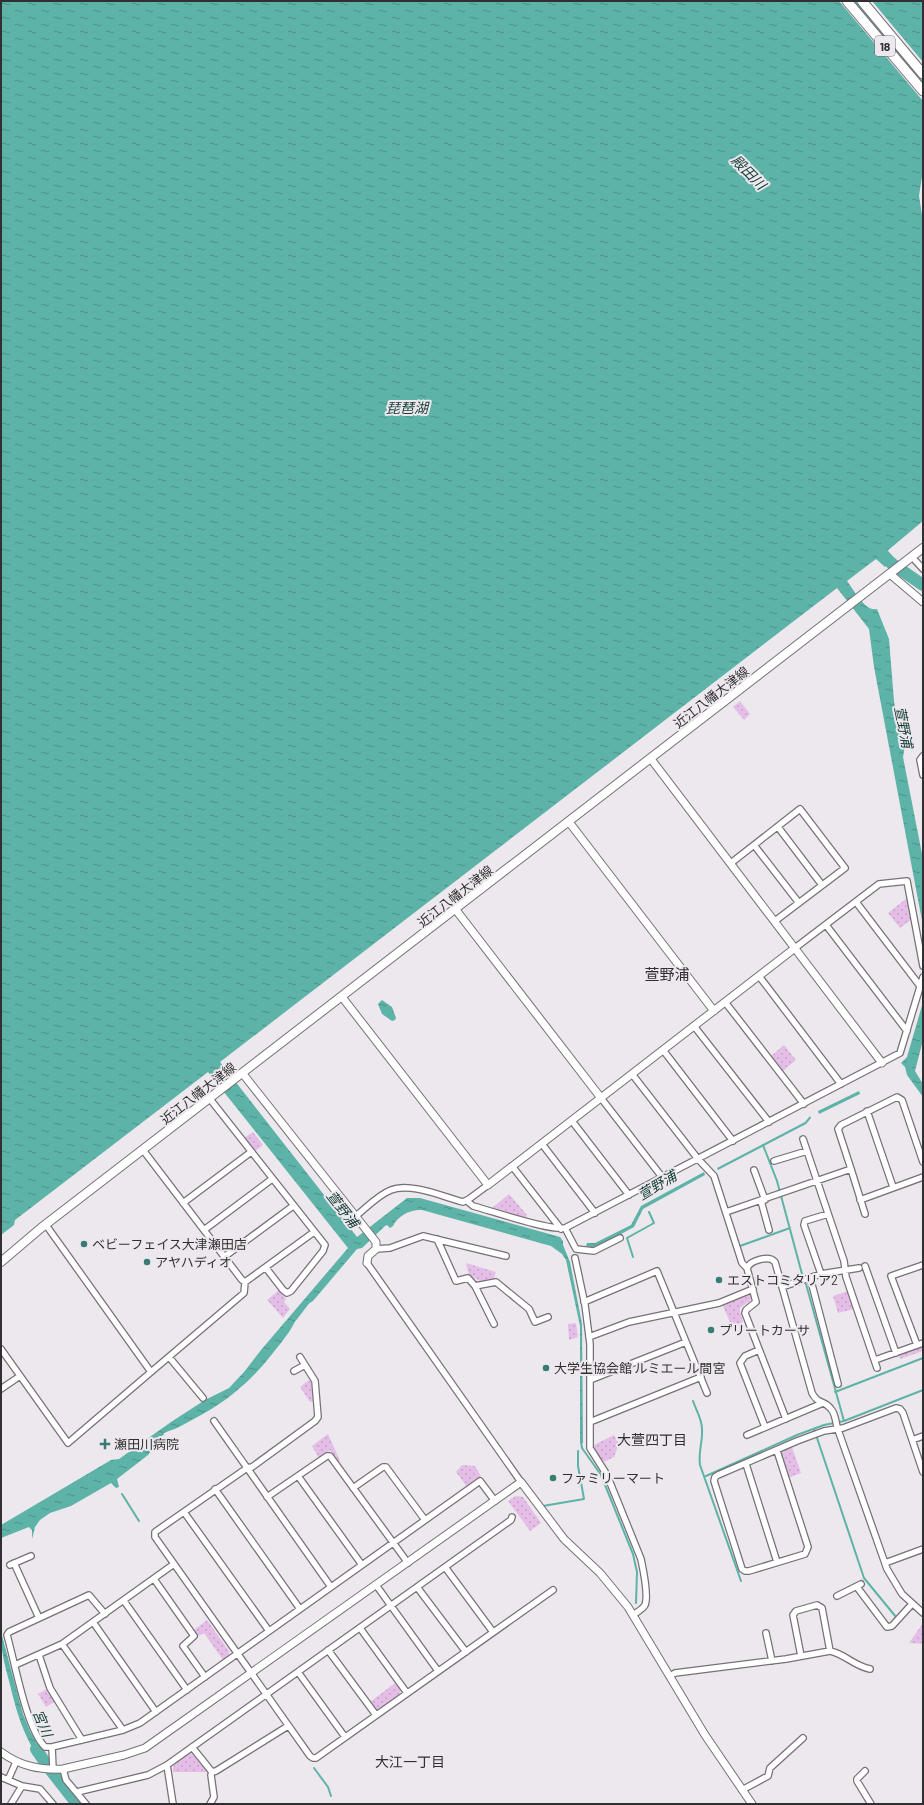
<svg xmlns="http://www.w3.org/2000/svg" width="924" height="1805" font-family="Barlow,'Noto Sans JP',sans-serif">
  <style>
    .park { fill: url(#park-dots) }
    .water { fill: url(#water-ripples) }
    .pier { fill: #ede8ee }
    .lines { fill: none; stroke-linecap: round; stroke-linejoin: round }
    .stream { stroke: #5db3a7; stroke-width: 2 }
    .river { stroke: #5db3a7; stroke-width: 12 }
    .minor-casing { stroke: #767176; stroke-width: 8 }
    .tertiary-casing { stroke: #767176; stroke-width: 9 }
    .secondary-casing { stroke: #767176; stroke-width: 10 }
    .primary-casing { stroke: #767176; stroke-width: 11 }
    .minor { stroke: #fff; stroke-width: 5.5 }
    .tertiary { stroke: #fff; stroke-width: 7 }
    .secondary { stroke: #fff; stroke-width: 8 }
    .primary { stroke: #fff; stroke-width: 9 }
    .poi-dot { fill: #367c73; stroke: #ede8ee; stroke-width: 1.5 }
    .labels { text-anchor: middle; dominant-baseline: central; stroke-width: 4; stroke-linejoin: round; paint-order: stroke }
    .shield { fill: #ede8ee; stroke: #69666a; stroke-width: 1 }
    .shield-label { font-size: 12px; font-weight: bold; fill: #312f31 }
    .street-label { font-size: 13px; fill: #312f31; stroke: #ede8ee }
    .poi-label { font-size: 13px; fill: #312f31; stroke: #ede8ee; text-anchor: start }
    .water-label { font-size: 14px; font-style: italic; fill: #133c37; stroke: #ede8ee }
    .neighbourhood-label { font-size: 14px; fill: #312d32; stroke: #ede8ee }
    .quarter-label { font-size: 15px; fill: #312d32; stroke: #ede8ee }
  </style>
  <defs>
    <pattern id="park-dots" width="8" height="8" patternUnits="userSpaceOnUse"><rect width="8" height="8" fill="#e5bee8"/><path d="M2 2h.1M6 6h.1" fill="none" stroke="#c5a4c7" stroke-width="1.8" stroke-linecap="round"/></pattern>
    <pattern id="water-ripples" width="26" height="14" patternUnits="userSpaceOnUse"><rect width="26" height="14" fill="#5db3a7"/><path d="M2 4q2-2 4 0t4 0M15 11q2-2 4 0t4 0" fill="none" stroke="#4d9289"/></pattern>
  </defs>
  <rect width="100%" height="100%" fill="#ede8ee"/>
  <path class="park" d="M740 701 750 714 744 720 733 707Z
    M907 898H908L912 919 900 928 888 913Z
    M784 1045 796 1060 783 1071 771 1056Z
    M253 1132 263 1145 254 1152 244 1138Z
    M509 1194 527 1215 526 1218 492 1208Z
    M466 1263 496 1272 493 1280 481 1282 469 1275Z
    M279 1290 286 1299 284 1302 290 1309 283 1318 267 1300Z
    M848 1291 854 1309 838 1313 833 1296Z
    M751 1293 752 1296 750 1301 740 1308V1312L743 1322 732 1327 722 1304Z
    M576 1323 578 1337 569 1340 568 1324Z
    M923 1345V1351L900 1359 898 1354Z
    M309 1380 311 1383 313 1401 310 1402 300 1387Z
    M328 1434 340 1461 339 1462 330 1450 319 1458 312 1446Z
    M614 1435 619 1444 614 1457 604 1462 595 1451 594 1445Z
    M792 1447 801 1473 788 1478 781 1456 783 1450Z
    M462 1465 475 1466 481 1476 467 1487 456 1472Z
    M516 1496 523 1497 541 1523 530 1531 508 1501Z
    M207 1620 229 1651V1655L223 1660 204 1633 198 1636 194 1630Z
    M923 1623V1644L909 1643Z
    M395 1683 401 1690 399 1694 379 1710 375 1709 370 1702Z
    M47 1689 56 1701 46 1707 38 1694Z
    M190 1753 194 1755 207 1772H173C171 1762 183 1758 190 1753Z"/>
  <path class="water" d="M1 1H923V170L919 196 923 221V521L886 552 896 559 885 567 876 559 847 581C854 590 865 612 877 609L889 639 894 701 898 724 902 723 908 743 905 746 903 757 923 859V926L874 667 869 629 837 588 220 1062 357 1237 407 1198H420L560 1237 563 1241V1245L570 1262 582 1324 583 1443H580V1326L566 1260 562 1254 551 1246 422 1210C411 1209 397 1216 393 1226L390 1228 387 1225 385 1226 362 1248 357 1249 313 1301C300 1308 297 1320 289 1332 275 1351 259 1372 241 1387 224 1403 200 1416 179 1427 171 1431 159 1433 153 1440L154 1447 148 1455 117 1479 119 1487 116 1488 111 1483 71 1506 50 1513 40 1520 35 1527 32 1539V1530L29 1527 1 1538V1525L111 1460 119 1459 171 1422 205 1400 229 1388 244 1372 261 1350 348 1248 208 1072 15 1220 14 1225 1 1235Z
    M382 1000 392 1007 396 1018 395 1020 392 1021 382 1014 378 1004Z
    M923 1002V1040L915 1071 923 1084V1097L907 1075 905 1067 901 1063 907 1057Z
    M859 1091 860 1094 819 1114 818 1111Z
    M810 1116 811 1118 806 1124 718 1170 717 1168 805 1122Z
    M704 1172 705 1175 643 1209 634 1227 595 1248 586 1246 587 1243H595L631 1225 641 1206Z
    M1 1632 23 1714 30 1731 47 1761 41 1762C22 1733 17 1713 9 1681 4 1662 1 1651 1 1632Z"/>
  <path class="pier" d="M839 1H853L923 85V101Z
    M856 1H872L923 62V81Z"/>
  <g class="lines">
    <path class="stream" d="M763 1145 777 1181 802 1274
      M740 1246 790 1228
      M633 1257 627 1238 654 1223 649 1212
      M296 1319 309 1302
      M835 1392 923 1358
      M693 1401C696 1410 702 1419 702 1429 703 1441 698 1452 700 1465L741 1581
      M844 1421 923 1390
      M814 1429 864 1578 896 1617
      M153 1439 163 1434
      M581 1442 582 1448 601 1475 633 1554 637 1572 636 1603
      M706 1476 797 1435 824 1425 844 1421 806 1284
      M122 1494 139 1521
      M543 1506 584 1499 578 1466V1451
      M314 1768 328 1787 331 1796"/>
    <path class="river" d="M880 551 891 563 923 585
      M36 1749 49 1768 77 1804"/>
    <g class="minor-casing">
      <path id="minor" d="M912 557 923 569
        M923 756 920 760 923 775
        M778 827 822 885
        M754 845 799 903
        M731 863 800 809 845 868 775 921
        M856 902 920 986
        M826 925 907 1031
        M795 948 879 884 907 881 923 966
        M759 976 841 1084
        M725 1002 804 1104
        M694 1026 769 1122
        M663 1050 733 1141
        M632 1074 698 1159 714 1176 742 1263 747 1268
        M601 1098 662 1177
        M210 1099 325 1245 323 1251 291 1291 287 1293 283 1290 266 1268
        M867 1111 893 1187
        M572 1121 629 1195
        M803 1139 844 1261 846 1277 877 1368
        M542 1144 595 1213
        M143 1150 242 1280 245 1282 314 1232
        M774 1161 807 1151
        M512 1166 561 1229
        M851 1169 865 1214
        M754 1170 765 1200
        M860 1200 923 1177
        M467 1201 473 1206C492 1211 550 1231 565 1228L900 1053 923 977
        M761 1201 769 1230
        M183 1203 251 1152
        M726 1212 851 1169 838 1129 841 1125 897 1097 902 1100 923 1162
        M356 1216C366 1208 378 1195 391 1190 410 1182 444 1197 463 1202L469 1199 488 1185
        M565 1228 576 1249 594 1251 620 1238
        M204 1230 272 1179
        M437 1239 456 1281 468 1278 475 1286 494 1324
        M376 1249 390 1248 423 1236 506 1256
        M224 1257 293 1206
        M575 1258 585 1305 590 1344V1448L607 1475 641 1559C643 1569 649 1595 645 1605 643 1609 637 1612 633 1615
        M367 1263 521 1482
        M865 1266 896 1353
        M821 1274 804 1225 805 1221 828 1214
        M810 1277 838 1384
        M475 1286 496 1282 529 1309 535 1322 548 1317
        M782 1287 821 1274 859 1268
        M584 1302 657 1271 707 1393
        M589 1337 629 1322 719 1303 753 1289
        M917 1345 891 1276 923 1265
        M1 1349 68 1443 151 1372 46 1225
        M759 1350 745 1356 740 1363 765 1427
        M169 1357 203 1398
        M300 1357 315 1381 318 1417 315 1421 252 1467 247 1468 155 1532V1537L310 1756 313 1758H316L553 1590
        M875 1360 923 1343
        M294 1371 305 1365
        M151 1372 244 1293 245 1282
        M590 1380 686 1342
        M1 1389 20 1376
        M786 1419 745 1313 746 1310 756 1302 747 1268C751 1260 769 1255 775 1262L812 1393C818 1405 825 1400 831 1409 835 1413 836 1422 837 1427L887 1569 902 1594 923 1613
        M214 1421 331 1587
        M590 1422 701 1377
        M747 1435 823 1403
        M912 1440 923 1436
        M777 1451 808 1547 805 1554 749 1571H745L742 1569 714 1481 715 1477 718 1475 797 1441 824 1431 843 1428 896 1408 900 1409 903 1413 923 1472
        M746 1464 777 1562
        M298 1476 362 1565
        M353 1488 383 1467H386L425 1520
        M215 1489 300 1609
        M267 1497 327 1456H330L408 1563
        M184 1512 269 1631
        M14 1563 39 1618
        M885 1563 923 1549
        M10 1565 31 1556
        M445 1567 493 1632
        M154 1579 194 1636 183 1646 205 1677
        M376 1585 438 1671
        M417 1587 466 1652
        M857 1587 887 1627 892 1626 912 1604
        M837 1596 861 1584
        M124 1601 187 1690
        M105 1614 89 1595 9 1632 7 1635C15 1663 26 1728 45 1747H52L123 1730 140 1723 480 1481 495 1501
        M93 1622 156 1712
        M360 1628 407 1693
        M766 1633 772 1661
        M62 1644 123 1730
        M328 1650 376 1715
        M39 1655 50 1688 82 1740
        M801 1656 793 1615 796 1611 817 1605 822 1608 830 1651
        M15 1665 62 1644 174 1564
        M298 1672 345 1737
        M670 1676 675 1673 786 1659 830 1651C845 1654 854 1666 870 1669
        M52 1747 53 1769
        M192 1747 212 1772 216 1771 288 1726
        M167 1765 173 1804
        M63 1769 66 1780 86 1804
        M865 1771 857 1779V1781L871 1804
        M1 1777 22 1786 40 1789 53 1804
        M8 1780 16 1762
        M742 1790 768 1776 770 1768 803 1738
        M77 1792 148 1775 167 1765 511 1520 512 1517
        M11 1804 22 1786
        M210 1804 214 1797 211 1775 212 1772"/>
    </g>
    <g class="tertiary-casing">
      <path id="tertiary" d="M890 574 923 602
        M651 759 882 1063
        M569 822 714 1011
        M456 910 601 1098
        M342 997 488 1185 795 948
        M243 1074 376 1242V1249L368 1256 367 1263
        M1 1752C20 1766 39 1770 63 1769L124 1755 145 1748 521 1482 564 1539 600 1573 628 1607 705 1735 752 1804"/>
    </g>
    <g class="secondary-casing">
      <path id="secondary" d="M1 1262 41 1228 923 548"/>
    </g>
    <g class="primary-casing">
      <path id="primary" d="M847 1 923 91
        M862 1 923 74"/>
    </g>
    <use href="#minor" class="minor"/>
    <use href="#tertiary" class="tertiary"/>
    <use href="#secondary" class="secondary"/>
    <use href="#primary" class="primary"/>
  </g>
  <g class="poi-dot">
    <circle cx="84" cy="1244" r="4"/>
    <circle cx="147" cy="1262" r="4"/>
    <circle cx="719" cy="1280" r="4"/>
    <circle cx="711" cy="1330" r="4"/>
    <circle cx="546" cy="1368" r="4"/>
    <path d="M103 1438h4v4h4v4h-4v4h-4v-4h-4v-4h4z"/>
    <circle cx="553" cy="1478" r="4"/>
  </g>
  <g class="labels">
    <rect class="shield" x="875" y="36" width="20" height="20" rx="3"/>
    <g class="shield-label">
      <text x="885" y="46">18</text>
    </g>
    <g class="street-label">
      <text transform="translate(711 697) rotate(-38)">近江八幡大津線</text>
      <text transform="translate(455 896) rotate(-38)">近江八幡大津線</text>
      <text transform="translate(198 1093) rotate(-38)">近江八幡大津線</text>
    </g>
    <g class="poi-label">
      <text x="92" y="1244">ベビーフェイス大津瀬田店</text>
      <text x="155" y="1262">アヤハディオ</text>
      <text x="727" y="1280">エストコミタリア2</text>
      <text x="719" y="1330">プリートカーサ</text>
      <text x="554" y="1368">大学生協会館 ルミエール間宮</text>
      <text x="114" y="1444">瀬田川病院</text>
      <text x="561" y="1478">ファミリーマート</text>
    </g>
    <g class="water-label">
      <text transform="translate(749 172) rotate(45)">殿田川</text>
      <text x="407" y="407">琵琶湖</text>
      <text transform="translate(904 727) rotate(79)">萱野浦</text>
      <text transform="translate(657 1185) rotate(-31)">萱野浦</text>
      <text transform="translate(343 1209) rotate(52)">萱野浦</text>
      <text transform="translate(43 1723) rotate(67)">宮川</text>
    </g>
    <g class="neighbourhood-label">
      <text x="652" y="1439">大萱四丁目</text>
      <text x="410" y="1761">大江一丁目</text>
    </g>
    <g class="quarter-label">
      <text x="667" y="974">萱野浦</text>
    </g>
  </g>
  <rect width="924" height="1805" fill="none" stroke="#312f31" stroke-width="4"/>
</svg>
